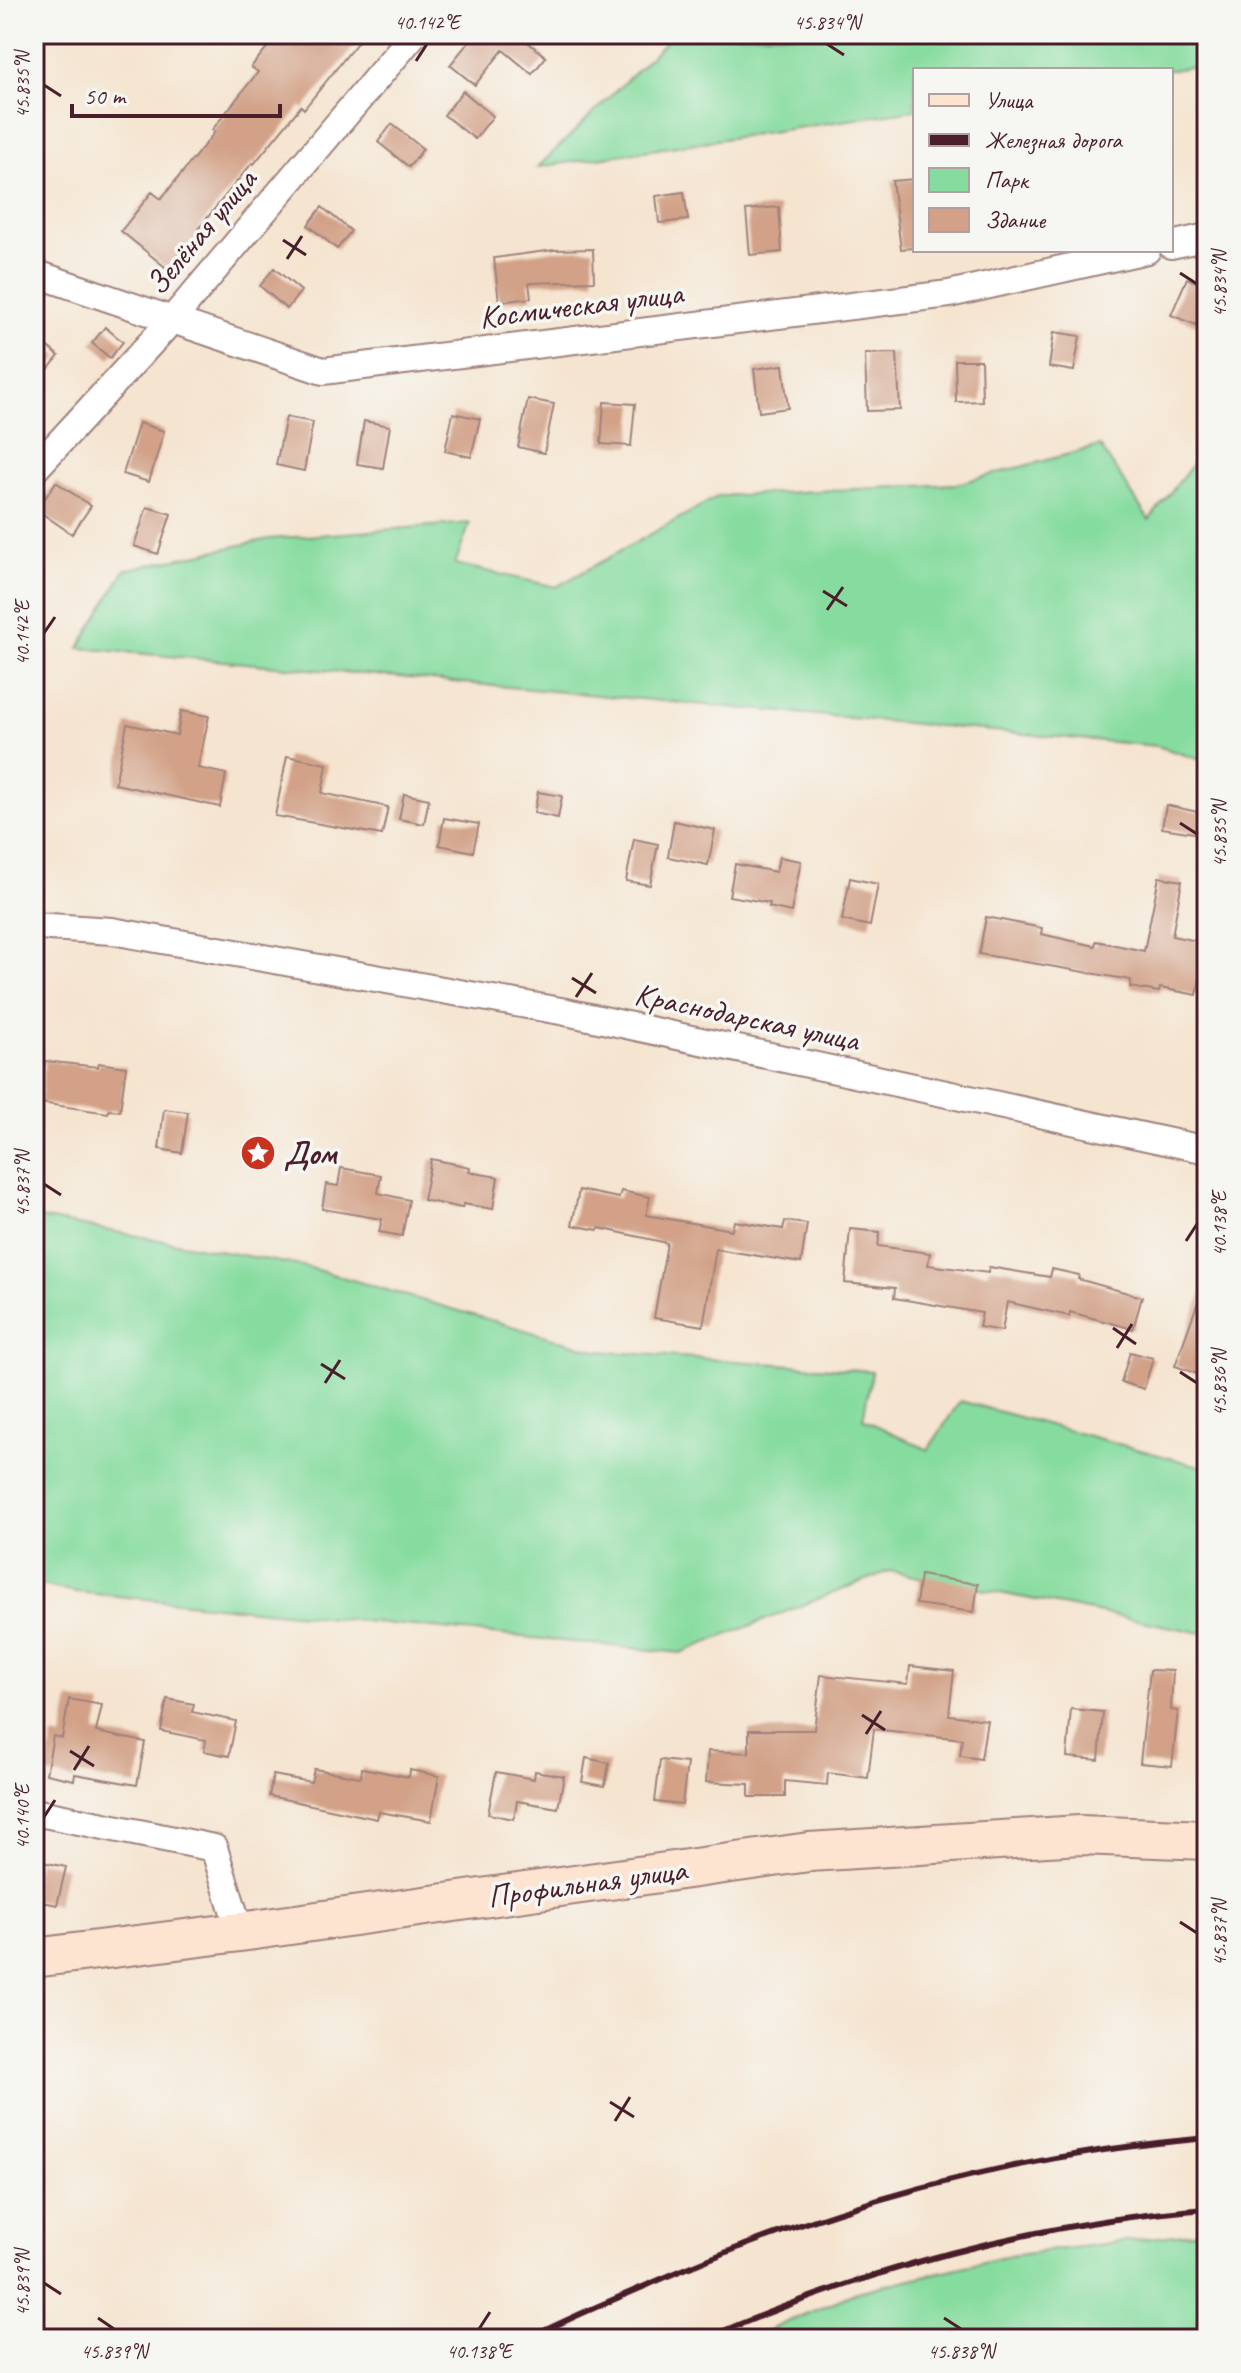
<svg xmlns="http://www.w3.org/2000/svg" width="1241" height="2373" font-family="Caveat,sans-serif">
  <style>
    .green { fill: #86dc9f; stroke: #687e65; stroke-width: 2 }
    .building { fill: #d2a187 }
    .lines { fill: none; stroke-linecap: round; stroke-linejoin: round }
    .minor-casing { stroke: #a0827d; stroke-width: 30 }
    .secondary-casing { stroke: #a0827d; stroke-width: 42 }
    .minor { stroke: #fff; stroke-width: 26 }
    .secondary { stroke: #fde4d1; stroke-width: 38 }
    .rail { stroke: #4a1f2b; stroke-width: 6 }
    .ticks { fill: none; stroke: #4a1f2b; stroke-width: 3 }
    .labels { text-anchor: middle; dominant-baseline: central; stroke-width: 7; stroke-linejoin: round; paint-order: stroke }
    .street-label { font-size: 32px; fill: #4a1f2b; stroke: #f6f6f2 }
    .poi-label { font-size: 32px; font-weight: bold; fill: #4a1f2b; stroke: #f6f6f2; text-anchor: start }
    .neatline { fill: none; stroke: #4a1f2b; stroke-width: 3 }
    .ticks-label { font-size: 20px; text-anchor: middle; fill: #4a1f2b }
  </style>
  <rect width="100%" height="100%" fill="#f6f6f2"/>
  <filter id="ink" filterUnits="userSpaceOnUse"><feTurbulence type="fractalNoise" baseFrequency=".0125" numOctaves="2"/><feDisplacementMap in="SourceGraphic" scale="16" xChannelSelector="R" yChannelSelector="G"/><feConvolveMatrix kernelMatrix="1 2 1 2 8 2 1 2 1" color-interpolation-filters="sRGB"/></filter>
  <filter id="wash" filterUnits="userSpaceOnUse"><feTurbulence type="fractalNoise" baseFrequency=".006" numOctaves="4" result="noise"/><feDisplacementMap in="SourceGraphic" scale="32" xChannelSelector="R" yChannelSelector="G"/><feGaussianBlur stdDeviation="1.8" result="paint"/><feColorMatrix in="noise" values="0 0 0 0 0 0 0 0 0 0 0 0 0 0 0 0 0 1.4 0 .05"/><feComposite in="paint" operator="in"/></filter>
  <g filter="url(#wash)">
    <rect width="100%" height="100%" fill="#f5e4cf"/>
    <path class="green" d="M674 34H1207V65L1171 70H915V110L538 167Z
      M1100 446 1149 520 1207 446V762L1157 746 79 648 125 570 269 539 470 523 455 564 556 587 719 496 956 484Z
      M34 1217 307 1267 598 1351 872 1371 863 1419 928 1450 960 1401 1207 1468V1634L889 1571 681 1653 77 1592 34 1584Z
      M1207 2231V2339H748L857 2292 1008 2256Z"/>
    <g id="blocks">
      <path class="building" d="M278 34H364L304 109 301 106 254 164 252 163 198 229 202 232 170 271 121 231 152 192 161 199 215 132 212 130 258 72 251 67Z
        M475 34H518L546 57 532 74 503 50 475 85 450 65Z
        M463 91 493 116 475 139 444 115Z
        M392 124 423 149 409 167 378 142Z
        M915 179V248L901 249 892 181Z
        M684 192 688 220 659 223 656 196Z
        M322 207 351 231 337 249 308 225Z
        M779 207 782 252 750 255 746 210Z
        M593 249 594 281 529 283 531 298 499 302 494 258 554 250Z
        M274 268 301 291 287 309 260 286Z
        M1187 278 1207 287V298L1196 325 1171 315Z
        M105 327 123 342 110 358 92 343Z
        M1054 332 1080 336 1074 371 1049 367Z
        M34 336 59 356 34 387Z
        M897 353 900 410 867 411 865 354Z
        M955 360H981L982 401 956 402Z
        M783 365 788 408 759 412 754 369Z
        M528 399 554 404 544 453 518 447Z
        M604 402 635 404 631 446 601 444Z
        M453 413 480 419 471 457 445 451Z
        M286 417 313 422 304 471 276 465Z
        M364 421 390 426 383 468 357 464Z
        M139 423 164 431 149 482 123 474Z
        M56 482 91 506 72 534 37 510Z
        M147 507 171 514 158 554 134 546Z
        M181 711 209 716 198 768 226 774 220 807 115 784 127 724 177 735Z
        M287 756 327 764 322 793 388 807 382 835 275 816Z
        M538 792 562 796 558 818 534 813Z
        M404 794 429 799 424 824 399 819Z
        M1166 805 1207 814V835L1162 828Z
        M444 818 479 824 473 852 439 845Z
        M674 821 715 830 708 865 668 857Z
        M634 839 658 844 650 885 626 881Z
        M779 857 801 861 791 912 769 907 770 903 729 896 735 864 776 872Z
        M1159 877 1182 881 1172 936 1207 943 1197 995 1160 988 1159 992 1130 987 1131 980 979 954 986 917 1042 928 1041 934 1095 946 1096 941 1144 951Z
        M850 878 878 884 870 926 842 920Z
        M45 1061 98 1067 99 1063 126 1067 120 1111 109 1110 108 1113 40 1103Z
        M164 1109 188 1112 182 1153 159 1149Z
        M431 1159 470 1167 469 1172 498 1177 493 1209 463 1204 462 1208 423 1200Z
        M341 1168 381 1175 378 1193 409 1200 402 1236 379 1232 382 1219 322 1209 326 1184 338 1186Z
        M579 1190 619 1198 621 1191 650 1197 646 1215 732 1230 734 1221 783 1229 785 1221 807 1224 801 1263 716 1249 703 1326 654 1318 667 1243 599 1228 598 1230 572 1225Z
        M850 1229 880 1232 878 1246 930 1253 928 1265 988 1273 989 1267 1050 1277 1052 1269 1079 1275 1078 1279 1142 1297 1133 1329 1070 1312 1069 1316 1007 1302 1002 1331 979 1327 982 1313 894 1298 895 1288 845 1283Z
        M1204 1285 1207 1286V1355L1200 1375 1175 1366Z
        M1130 1352 1153 1358 1144 1389 1121 1382Z
        M920 1575 978 1584 974 1612 916 1604Z
        M910 1666 954 1671 949 1715 987 1720 981 1759 960 1756 962 1739 874 1729 868 1778 828 1773 827 1785 785 1781V1797H749V1784L706 1782 708 1751 749 1753V1730H814L821 1675 908 1684Z
        M1150 1670 1173 1671 1171 1710 1178 1711 1172 1766 1140 1763Z
        M69 1699 102 1705 96 1732 145 1742 137 1785 75 1774 74 1780 46 1774 53 1736 62 1738Z
        M167 1699 194 1704 192 1712 236 1721 229 1756 204 1751 206 1740 161 1731Z
        M1071 1709 1103 1712 1099 1760 1067 1757Z
        M586 1758 609 1763 605 1786 582 1782Z
        M660 1760 687 1763 682 1805 655 1802Z
        M362 1768 409 1777 410 1770 439 1776 431 1821 379 1812 377 1819 269 1796 273 1775 311 1782 314 1769 361 1777Z
        M535 1771 564 1776 558 1808 517 1801 514 1819 488 1814 496 1772 534 1779Z
        M38 1861 66 1867 57 1905 34 1900V1880Z"/>
    </g>
  </g>
  <g filter="url(#ink)">
    <use href="#blocks" fill-opacity="0" stroke="#a0827d" stroke-width="2"/>
    <g class="lines">
      <g class="minor-casing">
        <path id="minor" d="M1171 245 1207 237
          M34 273 323 371 949 294 1147 250
          M34 470 171 321 414 34
          M34 926 112 931 566 1012 1207 1150
          M34 1812 214 1848 240 1932"/>
      </g>
      <g class="secondary-casing">
        <path id="secondary" d="M34 1958 240 1932 809 1852 1080 1835 1207 1840"/>
      </g>
      <use href="#minor" class="minor"/>
      <use href="#secondary" class="secondary"/>
      <path class="rail" d="M528 2339C566 2319 606 2303 645 2286 827 2206 1008 2155 1207 2138
        M705 2339C863 2270 1035 2222 1207 2209"/>
    </g>
  </g>
  <path class="ticks" d="M827 44 844 55M416 61 427 44M44 85 61 96M283 240 306 255M287 259 302 236M1180 273 1197 284M823 591 847 606M827 610 843 587M44 633 55 617M1180 823 1197 834M572 978 596 993M576 997 592 973M44 1184 61 1195M1186 1241 1197 1224M1113 1328 1136 1344M1117 1348 1132 1324M321 1364 345 1379M1180 1372 1197 1383M325 1383 340 1360M862 1715 885 1730M866 1734 881 1711M70 1751 94 1766M74 1770 89 1746M44 1817 55 1800M1180 1922 1197 1933M610 2102 634 2117M615 2121 630 2097M44 2283 61 2294M98 2318 114 2329M944 2318 961 2329M479 2329 490 2312"/>
  <defs>
    <g id="sight-disc" transform="scale(1.8)"><circle r="9.5" fill="#c8321e" stroke="#f6f6f2"/><path d="M0-6L1.8-2.2L6-1.7L2.9 1.2L3.7 5.4L0 3.3L-3.7 5.4L-2.9 1.2L-6-1.7L-1.8-2.2Z" fill="#fff"/></g>
  </defs>
  <g fill-rule="evenodd">
    <use href="#sight-disc" x="258" y="1153"/>
  </g>
  <g class="labels">
    <g class="street-label">
      <text transform="translate(201 232) rotate(-50)">Зелёная улица</text>
      <text transform="translate(581 305) rotate(-7)">Космическая улица</text>
      <text transform="translate(747 1017) rotate(12)">Краснодарская улица</text>
      <text transform="translate(587 1883) rotate(-8)">Профильная улица</text>
    </g>
    <g class="poi-label">
      <text x="284" y="1153">Дом</text>
    </g>
  </g>
  <rect width="1241" height="2373" fill="none" stroke="#f6f6f2" stroke-width="88"/>
  <rect x="913" y="68" width="260" height="184" fill="#f6f6f2" stroke="#b1a0a2" stroke-width="2"/>
  <rect x="929" y="94" width="40" height="12" fill="#fde4d1" stroke="#b1a0a2" stroke-width="2"/>
  <text x="985" y="108" font-size="24" fill="#4a1f2b">Улица</text>
  <rect x="929" y="134" width="40" height="12" fill="#4a1f2b" stroke="#b1a0a2" stroke-width="2"/>
  <text x="985" y="148" font-size="24" fill="#4a1f2b">Железная дорога</text>
  <rect x="929" y="168" width="40" height="24" fill="#86dc9f" stroke="#b1a0a2" stroke-width="2"/>
  <text x="985" y="188" font-size="24" fill="#4a1f2b">Парк</text>
  <rect x="929" y="208" width="40" height="24" fill="#d2a187" stroke="#b1a0a2" stroke-width="2"/>
  <text x="985" y="228" font-size="24" fill="#4a1f2b">Здание</text>
  <path d="M72 104v12h208v-12" fill="none" stroke="#4a1f2b" stroke-width="4"/>
  <text x="84" y="104" font-size="24" fill="#4a1f2b" stroke="#f6f6f2" stroke-width="6" paint-order="stroke">50 m</text>
  <rect x="44" y="44" width="1153" height="2285" class="neatline"/>
  <g class="ticks-label">
    <text x="427" y="29">40.142°E</text>
    <text x="827" y="29">45.834°N</text>
    <text transform="translate(22 85) rotate(-90)" y="7">45.835°N</text>
    <text transform="translate(1219 284) rotate(-90)" y="7">45.834°N</text>
    <text transform="translate(22 633) rotate(-90)" y="7">40.142°E</text>
    <text transform="translate(1219 834) rotate(-90)" y="7">45.835°N</text>
    <text transform="translate(22 1184) rotate(-90)" y="7">45.837°N</text>
    <text transform="translate(1219 1224) rotate(-90)" y="7">40.138°E</text>
    <text transform="translate(1219 1383) rotate(-90)" y="7">45.836°N</text>
    <text transform="translate(22 1817) rotate(-90)" y="7">40.140°E</text>
    <text transform="translate(1219 1933) rotate(-90)" y="7">45.837°N</text>
    <text transform="translate(22 2283) rotate(-90)" y="7">45.839°N</text>
    <text x="114" y="2358">45.839°N</text>
    <text x="479" y="2358">40.138°E</text>
    <text x="961" y="2358">45.838°N</text>
  </g>
</svg>
